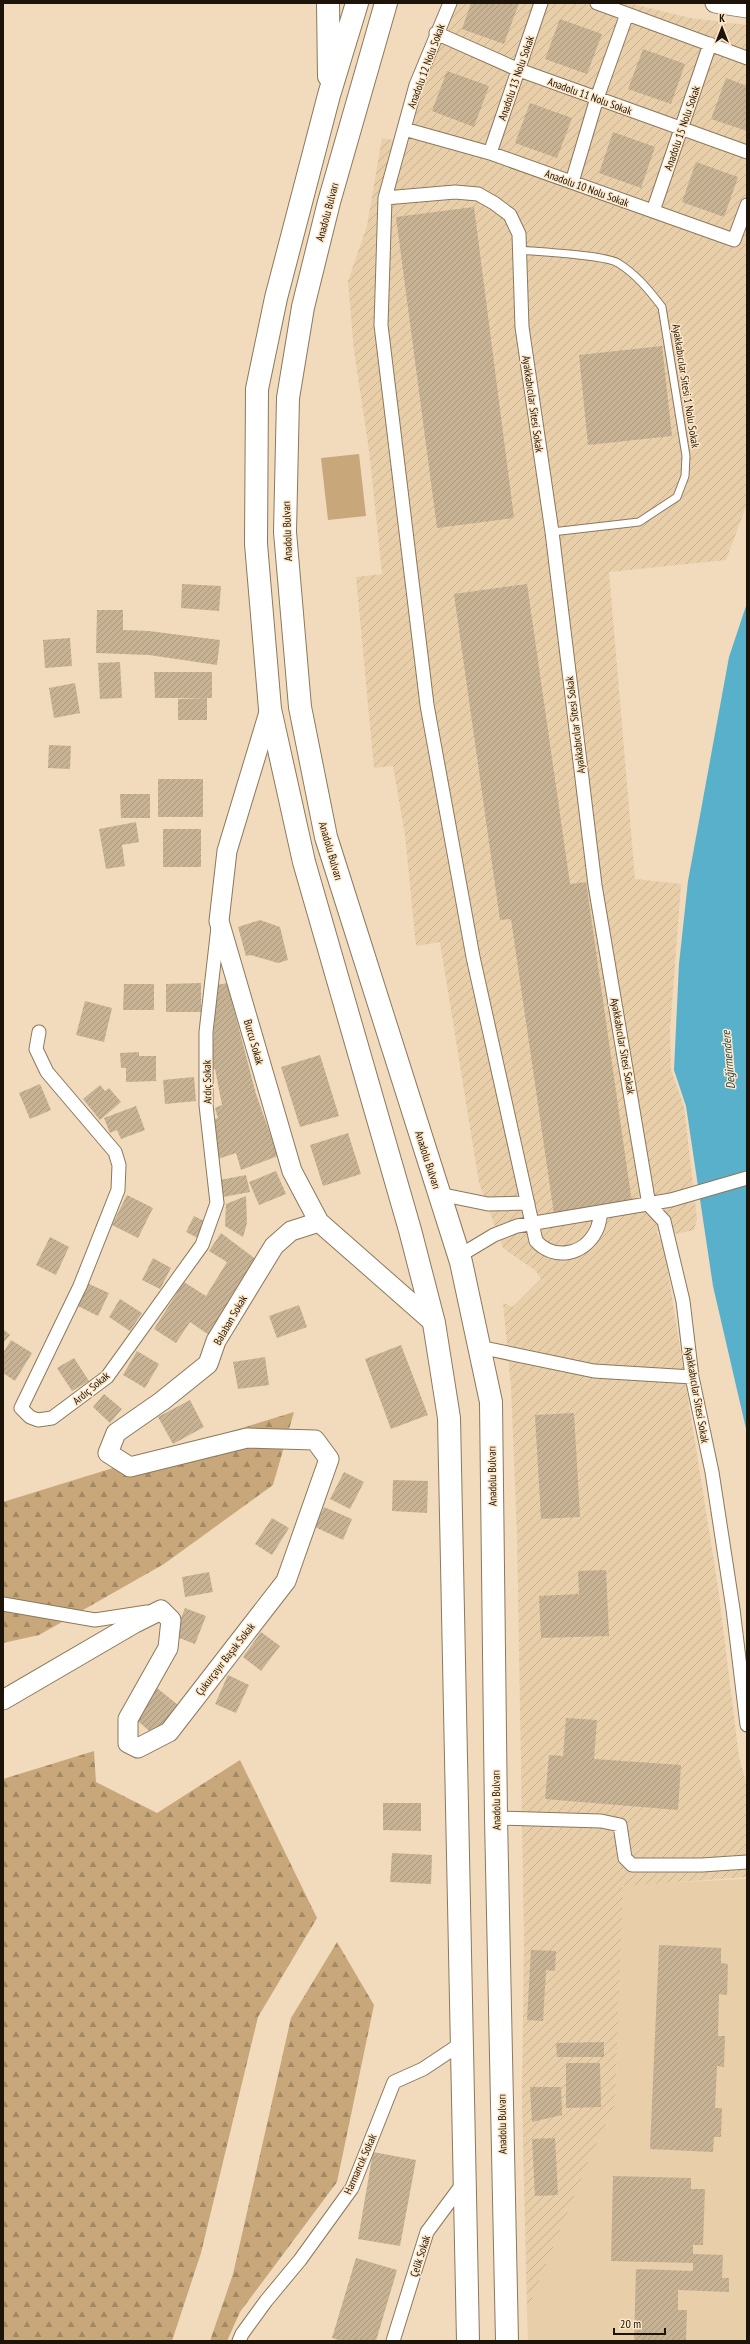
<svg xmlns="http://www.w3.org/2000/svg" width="750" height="2344" font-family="'PT Sans Narrow',sans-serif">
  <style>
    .built { fill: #e8cea9 }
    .industrial { fill: url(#industrial-furrows) }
    .green { fill: #c8a87b }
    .forest { fill: url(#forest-firs) }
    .water { fill: #59b0ca }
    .building { fill: url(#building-hatch) }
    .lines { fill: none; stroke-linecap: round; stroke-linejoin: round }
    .lane-casing { stroke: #8c785c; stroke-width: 9 }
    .street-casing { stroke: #8c785c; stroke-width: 15 }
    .secondary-casing { stroke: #8c785c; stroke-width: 21 }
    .highway-casing { stroke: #8c785c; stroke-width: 24 }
    .lane { stroke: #fff; stroke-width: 7 }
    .street { stroke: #fff; stroke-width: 13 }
    .secondary { stroke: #fff; stroke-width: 19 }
    .highway { stroke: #fff; stroke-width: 22 }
    .labels { text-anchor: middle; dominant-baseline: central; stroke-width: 3; stroke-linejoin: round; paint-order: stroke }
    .street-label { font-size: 11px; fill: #1c1409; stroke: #fee8c9 }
    .water-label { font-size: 12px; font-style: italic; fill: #224955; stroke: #fee8c9 }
  </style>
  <defs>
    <pattern id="industrial-furrows" width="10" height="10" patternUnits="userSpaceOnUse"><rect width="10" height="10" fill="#e8cea9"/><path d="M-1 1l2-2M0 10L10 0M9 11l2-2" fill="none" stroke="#c6b090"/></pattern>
    <pattern id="forest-firs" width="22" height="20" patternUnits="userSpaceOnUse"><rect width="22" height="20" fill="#c8a87b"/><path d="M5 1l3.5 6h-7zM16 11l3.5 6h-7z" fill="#a28863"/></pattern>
    <pattern id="building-hatch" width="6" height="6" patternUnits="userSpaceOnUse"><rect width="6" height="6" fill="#c7b294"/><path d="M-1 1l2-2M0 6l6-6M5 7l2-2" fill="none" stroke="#aa987e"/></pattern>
  </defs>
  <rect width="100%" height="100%" fill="#f1dbbc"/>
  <path class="built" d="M747 1879V2341H528L527 2311 589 2160 615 2104 623 1885Z"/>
  <path class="industrial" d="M442 3H629L690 18 747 25V504L726 560 609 572 635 879 681 884 670 1031 671 1070 684 1107 697 1219 694 1230 676 1234 656 1231 664 1247 718 1587 739 1757 747 1786V1877L623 1886 615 2104 589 2160 527 2311 522 2097 524 1938 517 1534 511 1387 503 1303 513 1307 541 1279 536 1271 503 1248 479 1183 440 942 416 946 405 835 393 766 374 768 356 577 382 574 369 450 354 351 348 281 367 226 382 138 409 143Z"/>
  <path class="green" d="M359 454 366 516 328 520 321 458Z"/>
  <path class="forest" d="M294 1412 273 1485 164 1564 39 1635 3 1643V1502Z
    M94 1751 96 1782 157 1813 240 1760 317 1918 258 2017 201 2253 172 2341H3V1779Z
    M337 1942 374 2005 337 2182 240 2312 227 2341H210L233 2274 291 2018Z"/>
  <path class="water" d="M747 603V1433L713 1286 686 1106 674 1070 679 964 688 881 729 657Z"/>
  <path class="building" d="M471 3H519L504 44 462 29Z
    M560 19 602 34 587 74 545 59Z
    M643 49 685 64 671 104 628 89Z
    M447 71 489 86 474 127 432 111Z
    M726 78 747 86V131L711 119Z
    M530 103 572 118 557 158 515 143Z
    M613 132 655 147 641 188 599 173Z
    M696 162 738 177 724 217 682 202Z
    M474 207 514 518 437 528 396 217Z
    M662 346 672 436 588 445 579 355Z
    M182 584 221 586 219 611 181 608Z
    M527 584 570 884 586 882 632 1203 554 1214 511 919 500 920 454 594Z
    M97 610H123V630L149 631 220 640 217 665 149 655 96 653Z
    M70 638 72 666 45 668 43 640Z
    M120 662 122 698 100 699 98 663Z
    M154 672H212V698H155Z
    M75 683 80 713 54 718 49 688Z
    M207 698V720H178V699Z
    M49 745 71 746 70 769 48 768Z
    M158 779H203V817H158Z
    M120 794H150V818H121Z
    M136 822 139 842 122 845 125 866 106 869 99 829Z
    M163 829H201V867H163Z
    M260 920 280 927 288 960 278 963 251 955 246 956 238 927Z
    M201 983V1012H166V984Z
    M227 983 256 1094 278 1156 241 1170 236 1153 218 1159 213 1120 218 1118 215 1108 222 1105 215 1069H211L217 985Z
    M124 984H154V1010H123Z
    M85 1001 112 1008 104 1042 76 1035Z
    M139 1052V1056H156V1081L126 1082V1068H121L120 1053Z
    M320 1055 339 1116 300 1127 281 1067Z
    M194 1077 196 1101 165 1104 163 1080Z
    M40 1084 51 1110 30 1119 19 1093Z
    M100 1085 105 1091 109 1088 121 1102 100 1120 83 1099Z
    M136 1106 145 1130 121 1139 117 1130 110 1133 104 1118Z
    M348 1133 361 1174 323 1186 310 1145Z
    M276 1171 286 1194 259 1205 249 1182Z
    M246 1175 250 1192 223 1197 220 1180Z
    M127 1195 153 1208 138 1238 112 1225Z
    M246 1196 247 1223 243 1237 225 1226 226 1204Z
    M194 1216 206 1222 198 1238 186 1232Z
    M221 1233 257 1260 209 1335 190 1322 176 1343 154 1329 184 1282 206 1296 227 1262 209 1251Z
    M50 1237 69 1247 56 1275 36 1265Z
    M153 1258 171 1268 160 1289 142 1280Z
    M87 1283 109 1293 98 1316 76 1305Z
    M120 1299 142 1313 130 1331 109 1317Z
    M299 1305 307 1327 277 1338 269 1316Z
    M3 1329 10 1335 3 1343Z
    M11 1340 32 1353 15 1381 3 1373V1353Z
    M401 1345 428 1415 391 1429 365 1359Z
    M137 1351 159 1364 145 1388 123 1375Z
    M265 1357 269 1385 238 1389 233 1362Z
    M74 1358 89 1381 72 1391 57 1368Z
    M104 1394 122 1409 110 1423 93 1407Z
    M190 1400 204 1427 173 1444 158 1417Z
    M574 1413 580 1517 541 1519 535 1415Z
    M344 1472 364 1482 350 1509 330 1499Z
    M393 1480 428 1481 427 1513 392 1511Z
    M324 1507 352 1519 343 1540 315 1527Z
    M272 1518 289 1528 272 1555 255 1544Z
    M606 1570 609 1636 541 1638 539 1596 579 1594 578 1571Z
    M209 1572 213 1592 185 1597 182 1577Z
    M185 1608 206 1616 195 1644 174 1636Z
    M261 1632 280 1646 261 1671 243 1657Z
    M228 1675 249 1685 236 1713 215 1704Z
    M157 1688 178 1705 154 1735 133 1717Z
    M566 1718 597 1720 594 1759 681 1765 678 1810 545 1799 549 1755 563 1756Z
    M383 1803H421V1831L383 1830Z
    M392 1853 432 1855 431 1884 390 1882Z
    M659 1945 721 1948V1963L728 1964 727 1995 719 1994 718 2036H725L724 2067 717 2066 715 2108H722L721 2137H714L713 2152 650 2149Z
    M531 1950 556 1951 555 1971 546 1970 543 2021 527 2020Z
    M604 2042V2057H557L556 2043Z
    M566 2063H600L601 2107 566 2108Z
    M530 2087H561L562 2115 532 2122Z
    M555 2138 558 2195 535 2196 532 2139Z
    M373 2152 416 2160 400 2246 358 2239Z
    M613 2176 691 2178V2189H705L703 2245H693V2254L723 2255 722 2278H729V2292L678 2290V2310H687L686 2341H634L636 2269 693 2271V2263L611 2261Z
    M356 2258 397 2270 376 2341H342L332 2338Z"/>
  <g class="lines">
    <g class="lane-casing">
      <path id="lane" d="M520 250C538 252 606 255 618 263 636 274 649 290 662 307L686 456 685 476 677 497 639 522 552 532"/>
    </g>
    <g class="street-casing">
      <path id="street" d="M450 3 416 85 385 198 381 325 427 705 473 957 536 1241C554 1261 584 1255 596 1231 599 1226 600 1218 601 1212
        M597 3 747 58
        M436 33 519 70 747 152
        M404 129 490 153 734 240 747 205
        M490 153 541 3
        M572 182 597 98 627 14
        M385 198 455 192 478 194 494 203 510 215 519 234 522 327 552 532 595 885 649 1205 664 1221 683 1301 692 1377 712 1472 733 1609 747 1725
        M653 211 710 44
        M39 1032 36 1049 47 1072 115 1152 119 1165 118 1190 80 1286 21 1408 30 1417 38 1420 52 1418 107 1377 202 1245 217 1203 206 1105V1032L218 927
        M439 1194 488 1204 528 1203
        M459 1256 494 1235 517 1226 671 1200 747 1178
        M479 1347 594 1371 692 1377
        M3 1604 95 1620 147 1612
        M496 1818 601 1821 620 1825 625 1858 632 1865H702L747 1862
        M239 2341 242 2334 266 2301 300 2260 352 2188 394 2082 423 2069 462 2043
        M393 2341 427 2232 464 2182"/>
    </g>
    <g class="secondary-casing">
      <path id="secondary" d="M715 3 747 8
        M270 709 227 851 219 921 292 1171 319 1222 434 1323
        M3 1700 135 1623 161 1610 171 1620 168 1648 128 1719V1743L138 1748 169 1732 286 1581 329 1459 315 1440 247 1438 130 1467 108 1453 116 1433 162 1401 208 1364 216 1341 274 1246 291 1231 319 1222"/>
    </g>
    <g class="highway-casing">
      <path id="highway" d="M328 3 329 76
        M357 3 329 95 276 298 257 389 256 544 270 709 304 862 410 1230 434 1323 449 1418 468 2341
        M386 3 329 202 303 307 288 398 285 532 300 707 326 837 461 1262 491 1402 496 1818 507 2341"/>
    </g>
    <use href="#lane" class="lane"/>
    <use href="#street" class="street"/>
    <use href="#secondary" class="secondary"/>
    <use href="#highway" class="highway"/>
  </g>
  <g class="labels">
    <g class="street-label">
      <text transform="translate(426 66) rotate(-70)">Anadolu 12 Nolu Sokak</text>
      <text transform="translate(516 78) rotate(-71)">Anadolu 13 Nolu Sokak</text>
      <text transform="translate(590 96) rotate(20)">Anadolu 11 Nolu Sokak</text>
      <text transform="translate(682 128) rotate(-71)">Anadolu 15 Nolu Sokak</text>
      <text transform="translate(587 188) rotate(20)">Anadolu 10 Nolu Sokak</text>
      <text transform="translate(327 212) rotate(-75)">Anadolu Bulvarı</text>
      <text transform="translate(686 386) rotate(81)">Ayakkabıcılar Sitesi 1 Nolu Sokak</text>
      <text transform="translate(533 404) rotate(82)">Ayakkabıcılar Sitesi Sokak</text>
      <text transform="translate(287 531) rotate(-92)">Anadolu Bulvarı</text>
      <text transform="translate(575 725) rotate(-97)">Ayakkabıcılar Sitesi Sokak</text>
      <text transform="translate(331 851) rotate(74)">Anadolu Bulvarı</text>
      <text transform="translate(254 1042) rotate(74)">Burcu Sokak</text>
      <text transform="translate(623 1046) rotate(80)">Ayakkabıcılar Sitesi Sokak</text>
      <text transform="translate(207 1082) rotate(-91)">Ardıç Sokak</text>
      <text transform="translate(428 1160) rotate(72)">Anadolu Bulvarı</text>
      <text transform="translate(230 1320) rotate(-60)">Balaban Sokak</text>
      <text transform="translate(91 1388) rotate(-40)">Ardıç Sokak</text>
      <text transform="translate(697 1395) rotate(80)">Ayakkabıcılar Sitesi Sokak</text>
      <text transform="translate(492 1476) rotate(-91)">Anadolu Bulvarı</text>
      <text transform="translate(225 1659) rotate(-52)">Çukurçayır Başak Sokak</text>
      <text transform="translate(496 1800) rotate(-91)">Anadolu Bulvarı</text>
      <text transform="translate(502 2124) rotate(-91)">Anadolu Bulvarı</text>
      <text transform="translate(360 2164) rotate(-66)">Harmancık Sokak</text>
      <text transform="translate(420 2256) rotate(-72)">Çelik Sokak</text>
    </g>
    <g class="water-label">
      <text transform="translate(728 1060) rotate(-95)">Değirmendere</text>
    </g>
  </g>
  <rect width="750" height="2344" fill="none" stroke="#1c1409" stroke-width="8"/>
  <g transform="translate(722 28)" stroke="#fee8c9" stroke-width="3" paint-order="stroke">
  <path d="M0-3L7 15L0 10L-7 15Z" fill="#1c1409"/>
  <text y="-6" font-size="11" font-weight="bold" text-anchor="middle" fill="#1c1409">K</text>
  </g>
  <path d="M614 2328v6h51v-6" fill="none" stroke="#1c1409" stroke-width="2"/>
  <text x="620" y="2328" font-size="12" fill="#1c1409" stroke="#fee8c9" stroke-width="3" paint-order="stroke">20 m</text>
</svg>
